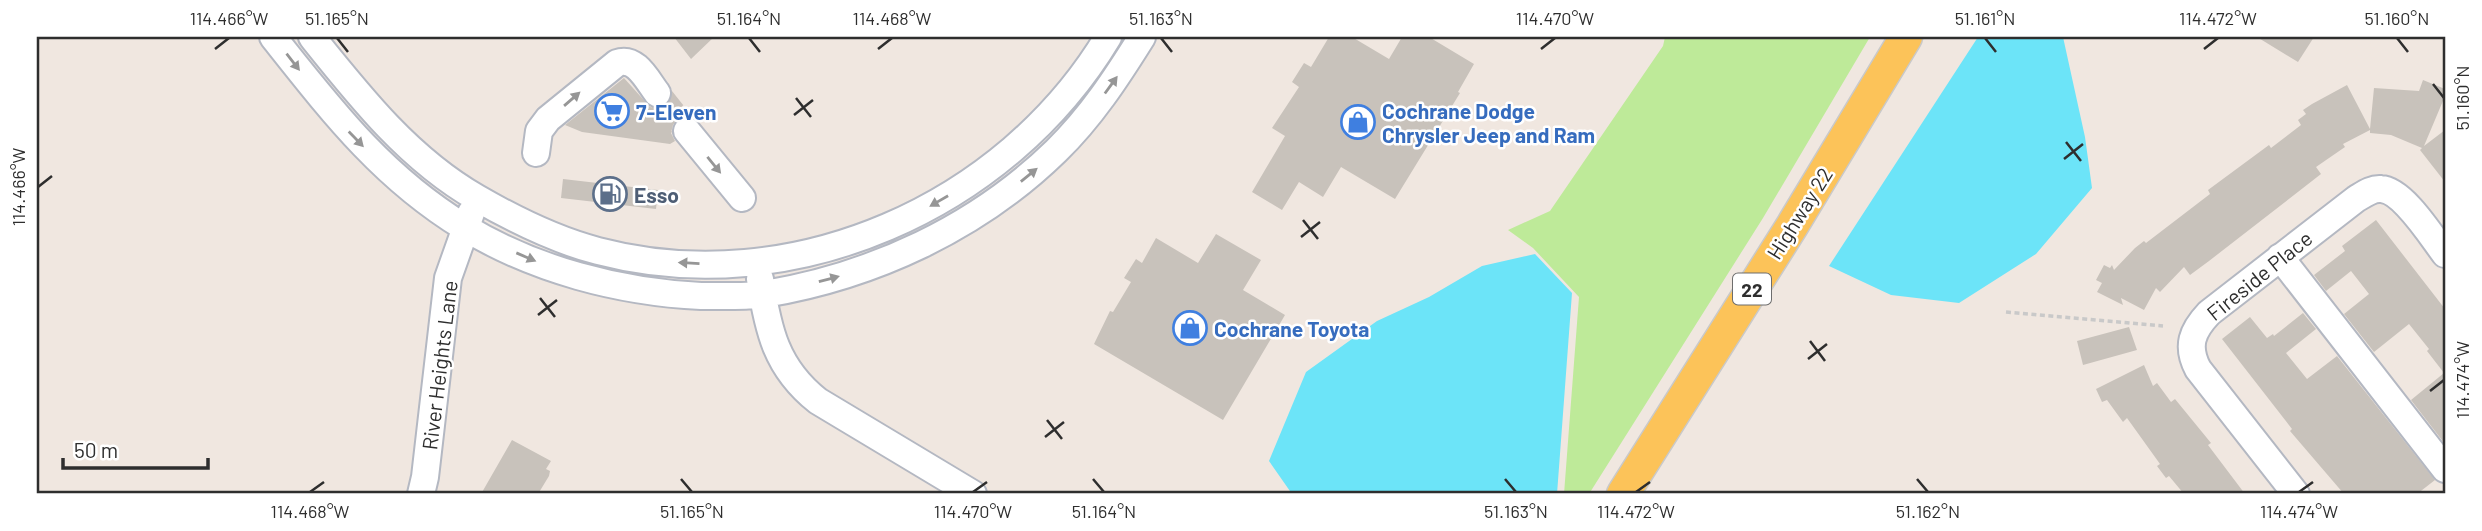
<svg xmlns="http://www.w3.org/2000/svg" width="2482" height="531" font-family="Barlow,sans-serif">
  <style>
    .green { fill: #beea99 }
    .water { fill: #6ce4f8 }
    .building { fill: #c8c2bb }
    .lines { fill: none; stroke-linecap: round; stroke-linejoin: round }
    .minor-tunnel { stroke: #c9c2bc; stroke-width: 26; stroke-dasharray: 26 13; stroke-linecap: butt }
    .minor-casing { stroke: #b4b8c2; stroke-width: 30 }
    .major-casing { stroke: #c9c9c9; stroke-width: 35 }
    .path { stroke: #c9c9c9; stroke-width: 3.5; stroke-dasharray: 5 3.5; stroke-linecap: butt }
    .minor { stroke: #fff; stroke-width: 26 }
    .major { stroke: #fcc359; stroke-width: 32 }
    .oneway { fill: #969696 }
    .ticks { fill: none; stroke: #2e2e2e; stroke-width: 2.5 }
    .labels { text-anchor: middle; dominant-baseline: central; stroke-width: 5; stroke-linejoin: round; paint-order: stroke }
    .shield { fill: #fff; stroke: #6d6d6d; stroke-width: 2 }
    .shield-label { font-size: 19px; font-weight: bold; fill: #2e2e2e }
    .shop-label { font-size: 21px; font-weight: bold; fill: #366cbe; stroke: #fff; text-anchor: start }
    .service-label { font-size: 21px; font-weight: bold; fill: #4e5e75; stroke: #fff; text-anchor: start }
    .street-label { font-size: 21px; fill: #2e2e2e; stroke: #fff }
    .neatline { fill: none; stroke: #2e2e2e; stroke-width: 2.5 }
    .ticks-label { font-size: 18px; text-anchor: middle; fill: #2e2e2e }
  </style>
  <rect width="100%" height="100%" fill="#f0e7e0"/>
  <path class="green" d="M1665 37H1870L1763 218 1589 494H1564L1579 297 1533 248 1508 230 1550 211 1663 46Z"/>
  <path class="water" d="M1978 37H2063L2085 137 2092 188 2036 254 1959 303 1891 295 1829 266Z
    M1535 254 1572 293 1557 494H1292L1269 461 1306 372 1377 321 1429 297 1482 266Z"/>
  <path class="building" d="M674 37H714L691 59Z
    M1329 37H1352L1389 59 1402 37H1429L1474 64 1458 92 1460 93 1395 199 1341 167 1323 197 1299 182 1282 210 1252 192 1285 136 1272 128 1299 87 1292 82 1304 63 1311 67Z
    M2257 37H2314L2298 62Z
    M624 78 650 107 659 109 667 105 671 100 684 116 678 118 673 125 671 133 675 141 670 144 582 132 565 125Z
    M2423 80 2445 89V96L2424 146 2445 130V182L2420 150 2422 148 2391 135 2370 133V130L2343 144 2345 147 2316 167 2321 174 2209 261 2190 275 2184 267 2160 292 2156 288 2144 310 2121 298 2123 305 2097 292 2102 283 2096 280 2104 265 2110 268 2112 265 2114 270 2135 248 2144 241 2146 243 2210 194 2208 190 2269 145 2271 148 2301 125 2298 120 2306 114 2303 110 2312 104 2347 85 2370 129 2374 88 2419 91Z
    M563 179 658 190 656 209 561 198Z
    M2376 220 2445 309V444L2411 400 2444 373 2427 351 2429 349 2409 324 2374 352 2344 314 2369 294 2351 271 2326 291 2314 275 2345 251 2342 246Z
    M1216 234 1261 260 1243 290 1285 315 1223 420 1094 344 1110 311 1113 312 1131 282 1124 278 1136 259 1142 263 1156 238 1198 263Z
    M2303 313 2316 329 2286 353 2307 379 2337 356 2435 480 2417 494H2344L2290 431 2292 429 2222 339 2250 317 2267 338 2273 334 2274 336Z
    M2129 327 2137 350 2083 365 2077 341Z
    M2144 365 2153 386 2157 383 2171 402 2175 399 2211 443 2208 445 2245 494H2184L2169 476 2166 478 2157 466 2160 464 2127 418 2123 422 2107 400 2102 402 2096 389Z
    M512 440 551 461 546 469 550 471 549 476 538 494H481Z"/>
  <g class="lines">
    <path class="minor-tunnel" d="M657 93 687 131"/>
    <g class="minor-casing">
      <path id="minor" d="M273 37C331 110 382 177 464 227 535 270 619 292 701 296 722 296 745 297 765 294 873 276 977 228 1056 151 1091 117 1117 77 1142 37
        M312 37C360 97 409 159 477 198 515 220 555 240 598 251 792 302 1006 207 1108 37
        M687 131 742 198
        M536 153 539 131 548 119 617 63C636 56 647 80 657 93
        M2280 257 2445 469
        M760 279C768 330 776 368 818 401L973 494
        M421 494 425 477 448 278 471 213
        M2296 494 2198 369C2186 346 2192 331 2209 313L2356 199C2363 195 2372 188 2381 189 2403 190 2432 237 2445 254"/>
    </g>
    <g class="major-casing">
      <path id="major" d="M1623 494 1792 226 1906 37"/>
    </g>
    <path class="path" d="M2006 312 2163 326"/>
    <use href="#minor" class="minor"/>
    <use href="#major" class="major"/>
  </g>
  <defs><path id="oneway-solid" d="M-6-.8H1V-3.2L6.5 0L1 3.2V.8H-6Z" transform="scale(1.75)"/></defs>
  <g class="oneway">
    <use href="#oneway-solid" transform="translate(293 62) rotate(52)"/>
    <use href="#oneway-solid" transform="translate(1111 85) rotate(-54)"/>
    <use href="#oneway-solid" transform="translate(572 99) rotate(-41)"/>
    <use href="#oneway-solid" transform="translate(356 139) rotate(46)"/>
    <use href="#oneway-solid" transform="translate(714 165) rotate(51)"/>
    <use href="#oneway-solid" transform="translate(1029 175) rotate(-39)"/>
    <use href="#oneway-solid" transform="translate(939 201) rotate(150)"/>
    <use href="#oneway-solid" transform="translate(526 257) rotate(23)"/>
    <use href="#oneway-solid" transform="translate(689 263) rotate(-177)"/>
    <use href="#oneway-solid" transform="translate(829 279) rotate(-15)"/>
  </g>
  <path class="ticks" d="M337 38 348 52M749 38 760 52M1161 38 1172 52M1985 38 1996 52M2397 38 2408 52M215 49 229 38M878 49 892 38M1541 49 1555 38M2204 49 2218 38M2433 84 2444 98M796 98 811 117M794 115 813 100M2066 142 2081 161M2064 159 2083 144M38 187 52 176M1303 220 1318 239M1301 237 1320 222M540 298 555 317M538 315 557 300M1810 341 1825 361M1808 359 1827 344M2430 391 2444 380M1047 420 1062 439M1045 437 1064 422M681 479 692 492M1093 479 1104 492M1505 479 1516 492M1917 479 1928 492M310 492 324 482M973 492 987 482M1636 492 1650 482M2299 492 2313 482"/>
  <defs>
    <g id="supermarket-ring" transform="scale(1.75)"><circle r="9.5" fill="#fff" stroke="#3f7fe0" stroke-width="1.5"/><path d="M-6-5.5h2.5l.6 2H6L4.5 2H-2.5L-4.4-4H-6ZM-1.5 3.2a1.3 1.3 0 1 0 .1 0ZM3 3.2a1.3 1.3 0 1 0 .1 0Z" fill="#3f7fe0"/></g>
    <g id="shop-ring" transform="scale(1.75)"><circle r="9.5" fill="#fff" stroke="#3f7fe0" stroke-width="1.5"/><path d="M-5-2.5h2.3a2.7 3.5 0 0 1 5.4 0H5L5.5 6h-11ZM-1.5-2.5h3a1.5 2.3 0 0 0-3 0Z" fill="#3f7fe0"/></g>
    <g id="fuel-ring" transform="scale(1.75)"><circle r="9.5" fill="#fff" stroke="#5c6f8a" stroke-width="1.5"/><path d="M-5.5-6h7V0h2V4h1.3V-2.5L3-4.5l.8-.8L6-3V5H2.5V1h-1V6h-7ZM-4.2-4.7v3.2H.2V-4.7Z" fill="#5c6f8a"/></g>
  </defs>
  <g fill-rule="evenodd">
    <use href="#supermarket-ring" x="612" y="111"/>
    <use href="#shop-ring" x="1358" y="122"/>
    <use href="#fuel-ring" x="610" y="194"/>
    <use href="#shop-ring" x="1190" y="328"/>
  </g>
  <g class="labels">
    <rect class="shield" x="1733" y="273.5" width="38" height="31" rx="5"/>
    <g class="shield-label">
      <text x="1752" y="289">22</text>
    </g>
    <g class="shop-label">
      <text x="1382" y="110">Cochrane Dodge<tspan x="1382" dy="24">Chrysler Jeep and Ram</tspan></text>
      <text x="636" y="111">7-Eleven</text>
      <text x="1214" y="328">Cochrane Toyota</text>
    </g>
    <g class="service-label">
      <text x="634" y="194">Esso</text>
    </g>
    <g class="street-label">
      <text transform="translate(1799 213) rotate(-58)">Highway 22</text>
      <text transform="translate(2259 275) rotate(-39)">Fireside Place</text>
      <text transform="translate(439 365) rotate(-83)">River Heights Lane</text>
    </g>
  </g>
  <rect width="2482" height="531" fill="none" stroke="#ffffff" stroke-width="77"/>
  <path d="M63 458v10h145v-10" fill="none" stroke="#2e2e2e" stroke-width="3.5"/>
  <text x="74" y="458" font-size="21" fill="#2e2e2e" stroke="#ffffff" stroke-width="5" paint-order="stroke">50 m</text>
  <rect x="38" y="38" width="2406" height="454" class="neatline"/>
  <g class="ticks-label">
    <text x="229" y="25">114.466°W</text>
    <text x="337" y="25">51.165°N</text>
    <text x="749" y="25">51.164°N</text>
    <text x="892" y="25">114.468°W</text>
    <text x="1161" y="25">51.163°N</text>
    <text x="1555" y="25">114.470°W</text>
    <text x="1985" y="25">51.161°N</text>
    <text x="2218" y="25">114.472°W</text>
    <text x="2397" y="25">51.160°N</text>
    <text transform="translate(2463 98) rotate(-90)" y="6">51.160°N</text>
    <text transform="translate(19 187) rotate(-90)" y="6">114.466°W</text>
    <text transform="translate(2463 380) rotate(-90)" y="6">114.474°W</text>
    <text x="310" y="518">114.468°W</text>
    <text x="692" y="518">51.165°N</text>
    <text x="973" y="518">114.470°W</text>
    <text x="1104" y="518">51.164°N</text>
    <text x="1516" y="518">51.163°N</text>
    <text x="1636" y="518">114.472°W</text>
    <text x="1928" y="518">51.162°N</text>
    <text x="2299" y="518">114.474°W</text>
  </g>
</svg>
